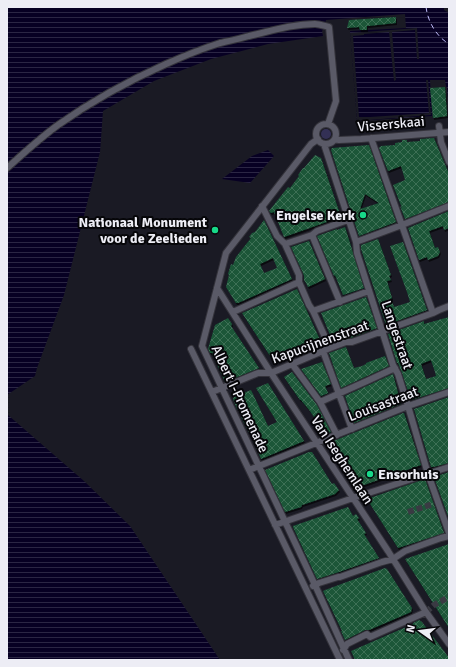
<svg xmlns="http://www.w3.org/2000/svg" width="456" height="667" font-family="Signika,sans-serif">
  <style>
    .green { fill: #333055 }
    .water { fill: url(#water-rules) }
    .pier { fill: #1a1a24 }
    .lines { fill: none; stroke-linecap: round; stroke-linejoin: round }
    .ferry { stroke: #c1befd; stroke-width: 1; stroke-dasharray: 5 4; stroke-linecap: butt }
    .building { fill: url(#building-cross-hatch); fill-rule: evenodd; filter: url(#shadow) }
    .minor-tunnel { stroke: #3a3a43; stroke-width: 6; stroke-dasharray: 6 3; stroke-linecap: butt }
    .minor-casing { stroke: #34333b; stroke-width: 8 }
    .minor { stroke: #5a5a67; stroke-width: 6 }
    .poi-dot { fill: #17d989; stroke: #060609; stroke-width: 1.5 }
    .labels { text-anchor: middle; dominant-baseline: central; stroke-width: 4; stroke-linejoin: round; paint-order: stroke }
    .street-label { font-size: 14px; fill: #ededf5; stroke: #060609 }
    .poi-label { font-size: 14px; font-weight: bold; fill: #ededf5; stroke: #060609; text-anchor: end }
  </style>
  <defs>
    <pattern id="water-rules" width="6" height="5" patternUnits="userSpaceOnUse"><rect width="6" height="5" fill="#070023"/><path d="M0 2.5h6" fill="none" stroke="#2b2644"/></pattern>
    <pattern id="building-cross-hatch" width="8" height="8" patternUnits="userSpaceOnUse"><rect width="8" height="8" fill="#1a5638"/><path d="M0 0l8 8M0 8l8-8" fill="none" stroke="#3c6f55"/></pattern>
    <filter id="shadow"><feDropShadow dx="1" dy="2" stdDeviation="0" flood-color="#0009"/></filter>
  </defs>
  <rect width="100%" height="100%" fill="#1a1a24"/>
  <path class="green" d="M321 134a5 5 0 1 1 10 0a5 5 0 1 1-10 0Z"/>
  <path class="water" d="M7 7H444V10L449 13V110L447 87H446L445 80H430L432 116 357 121 350 31 406 28 405 14 326 20 324 28 322 31 323 36 268 44 211 59 154 81 103 111 100 152 64 295 37 368 35 376 7 395Z
    M268 150 274 156 250 183 222 179 252 156Z
    M8 415 84 481 130 526 220 660H7V416Z"/>
  <path class="pier" d="M417 28 419 59H417L415 30 392 32 396 80 394 81 389 32 364 34V35L353 36 359 117H370L429 113 426 80H428L431 115 357 121 350 33Z"/>
  <g class="lines">
    <path class="ferry" d="M426 7C428 22 436 36 449 44"/>
  </g>
  <path class="building" d="M396 17V23L368 26H367V30H360L359 27 347 28 349 20Z
    M445 87 447 116 433 118 430 88Z
    M434 138 449 174V202L405 219 400 206 402 208 393 185 405 180 401 166 388 171 379 148 381 146 395 145V143L402 142V140H407V142L420 141V139Z
    M369 145 396 222 359 236 331 150 332 148ZM365 194 379 203 360 209Z
    M315 155 321 158 341 217 284 237 274 212 271 213 269 211 288 187 290 188 299 176 298 175 303 168H304Z
    M449 211V228L444 230 443 226 429 231 435 248 438 247 440 252 438 256 428 260 427 257 419 260 408 228Z
    M264 220 292 279 238 303H236L226 287 229 275 228 274 231 264 233 265 236 257 251 238 249 237 252 233 255 232ZM273 258 277 268 264 273 260 264Z
    M345 227 364 288 343 295 335 275 334 276 317 236 337 229V230Z
    M378 239 391 275 389 276 391 280 387 281 392 298H391L394 307 410 302 407 292 390 246 403 242 427 310 386 325 361 249V245Z
    M309 241 325 279 308 287 306 283 304 280V276L303 273 291 247Z
    M297 289 320 340V341L274 362 242 313 281 296Z
    M366 297 377 328 351 338H345L333 342 321 313Z
    M449 317V388L411 400 402 373 398 363H397L388 334 424 321V324ZM431 360 435 372 436 376 426 379 421 364Z
    M228 318 232 324 231 326 259 368 225 382 212 353H210L208 349 215 325Z
    M346 347 354 368 362 366 366 364V363L385 356 389 366 341 388 329 353Z
    M322 362 331 384 325 386 328 393 321 396 301 369Z
    M292 372 317 405 331 432 325 434 310 411 301 400H300L284 377Z
    M393 374 401 404 354 423 345 396Z
    M268 383 304 441 261 459 253 440 241 417H242L239 410 237 409 233 399 234 397 251 390 268 426 277 422 256 388Z
    M449 397V463L433 467H431L414 409Z
    M403 413H404L421 465 361 486 360 485H359L331 443V442Z
    M309 452H312L332 484 334 483 339 490 335 494 302 505 301 507 285 512 265 470Z
    M449 472V519L434 477Z
    M425 479 444 533 398 548 367 499Z
    M348 507 353 516 356 514 359 518 357 519 366 533 364 534 379 558 339 572 317 579 293 527V526Z
    M449 544V628L405 559Z
    M385 568 387 569 412 608 411 612 369 630H365L345 640 341 631H342L323 591 325 590Z
    M419 620 422 622 444 651 449 658V660H355L351 651 413 624V623Z"/>
  <g class="lines">
    <path class="minor-tunnel" d="M408 512 433 504
      M426 612 434 605 449 597"/>
    <g class="minor-casing">
      <path id="minor" d="M316 134a10 10 0 1 1 20 0a10 10 0 1 1-20 0Z
        M439 126 441 142 449 162
        M371 138 433 313
        M318 139 311 144 226 253 217 288 202 346 315 585 349 660
        M335 139 339 140 361 139 449 132
        M324 144 356 242 357 253 393 365 398 374 408 406 428 474 449 533
        M7 168C24 153 40 138 58 125 92 101 128 81 166 64 184 56 201 49 220 43 229 41 239 39 249 36 271 31 292 24 315 24 320 24 324 26 329 27L336 101 328 124
        M262 206 277 236 285 244 299 275V282L309 305 313 311 330 348
        M312 235 340 302
        M356 242 402 225 449 206
        M285 244 312 235 317 231 348 220
        M217 288 271 373 388 551 426 612 449 644
        M313 311 369 291
        M233 312 299 282
        M191 349 340 660
        M323 351 352 429
        M292 364 320 402 337 435
        M212 392 258 373H271L330 348 346 342H352L433 313 439 310 449 306
        M320 402 367 381 395 368
        M249 470 408 406 449 392
        M275 525 353 498 449 467
        M313 586 319 583 338 577H340L382 562 393 559 405 551 441 538 449 536
        M343 650 344 649 347 644 367 634 370 637 426 612"/>
    </g>
    <use href="#minor" class="minor"/>
  </g>
  <g class="poi-dot">
    <circle cx="363" cy="215" r="4"/>
    <circle cx="215" cy="230" r="4"/>
    <circle cx="370" cy="474" r="4"/>
  </g>
  <g class="labels">
    <g class="street-label">
      <text transform="translate(391 124) rotate(-5)">Visserskaai</text>
      <text transform="translate(397 335) rotate(71)">Langestraat</text>
      <text transform="translate(320 342) rotate(-20)">Kapucijnenstraat</text>
      <text transform="translate(240 399) rotate(65)">Albert I-Promenade</text>
      <text transform="translate(383 404) rotate(-21)">Louisastraat</text>
      <text transform="translate(342 460) rotate(57)">Van Iseghemlaan</text>
    </g>
    <g class="poi-label">
      <text x="355" y="215">Engelse Kerk</text>
      <text x="207" y="222">Nationaal Monument<tspan x="207" dy="16">voor de Zeelieden</tspan></text>
      <text x="378" y="474" text-anchor="start">Ensorhuis</text>
    </g>
  </g>
  <rect width="456" height="667" fill="none" stroke="#ededf5" stroke-width="16"/>
  <g transform="translate(420 631) rotate(284)" stroke="#060609" stroke-width="3" paint-order="stroke">
  <path d="M0-3L7 15L0 10L-7 15Z" fill="#ededf5"/>
  <text y="-6" font-size="11" font-weight="bold" text-anchor="middle" fill="#ededf5">N</text>
  </g>
</svg>
